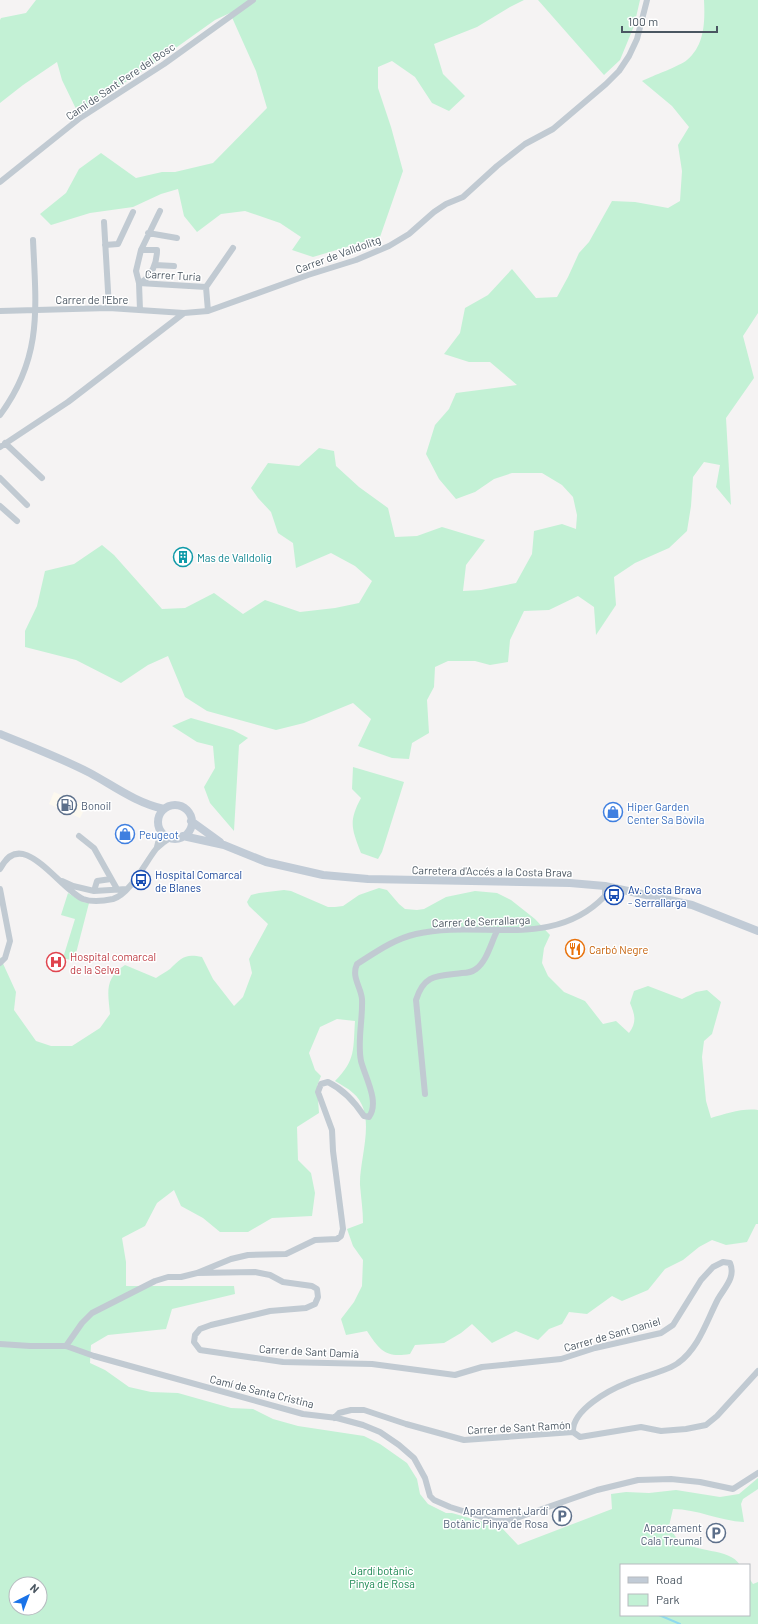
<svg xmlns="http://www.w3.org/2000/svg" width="758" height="1624" font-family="Barlow,sans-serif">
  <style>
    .commercial { fill: #fdf9ef }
    .green { fill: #c3f1d5; fill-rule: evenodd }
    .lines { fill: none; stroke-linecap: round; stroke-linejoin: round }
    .stream { stroke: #90daee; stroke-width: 2 }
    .minor { stroke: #c1cad2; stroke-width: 6 }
    .secondary { stroke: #c1cbd6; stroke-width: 8 }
    .labels { text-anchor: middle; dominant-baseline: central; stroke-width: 3; stroke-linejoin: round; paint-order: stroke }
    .street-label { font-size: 11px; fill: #4a5661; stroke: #fff }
    .culture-label { font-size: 11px; fill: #0d838f; stroke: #fff; text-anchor: start }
    .service-label { font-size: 11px; fill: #4e5e75; stroke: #fff; text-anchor: end }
    .shop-label { font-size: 11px; fill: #366cbe; stroke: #fff; text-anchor: start }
    .transit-label { font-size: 11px; fill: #164399; stroke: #fff; text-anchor: start }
    .food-label { font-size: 11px; fill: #c56008; stroke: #fff; text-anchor: start }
    .health-label { font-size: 11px; fill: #be3a42; stroke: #fff; text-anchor: start }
    .park-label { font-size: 11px; fill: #17864f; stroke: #fff }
  </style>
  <rect width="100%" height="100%" fill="#f5f3f3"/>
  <path class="commercial" d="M54 792 86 806 80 818 49 804Z"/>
  <path class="green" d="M36 0H524L510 7 477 27 434 44 443 74 465 96 449 111 432 103 415 77 392 61 378 67V88L391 127 403 171 380 237 313 257 292 250 301 237 280 223 245 211 221 214 197 232 184 216 178 189 161 194 133 207 90 213 51 225 40 214 66 193 79 169 101 153 136 178 162 172H175L213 163 267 108 256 71 230 13 215 20 156 62 78 113 62 80 57 62 23 85 0 103V20L1 18 26 13Z
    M538 0H640L634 26 620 60 604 75Z
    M704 0H758V313L743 336 754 378 726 418 731 505 716 487 720 465 704 462 693 477 691 506 687 531 669 548 635 563 614 577 616 605 596 635 594 607 578 596 549 610 524 611 510 640 508 662 490 665 475 661H448L435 667 434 687 427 700 429 733 412 743 409 759 392 758 358 746 371 719 353 703 304 723 276 730 207 711 185 697 168 656 148 665 121 683 76 660 25 647V631L37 606 45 571 74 564 102 545 114 555 162 609 185 608 214 593 243 614 265 600 300 612 335 608 359 603 372 581 355 566 331 553 296 568 293 543 278 533 271 512 258 498 251 488 268 463 299 466 319 448 334 451 336 466 359 487 388 508 395 537 417 536 442 527 485 540 466 565 463 591 481 590 516 583 532 554 534 531 562 524 576 529 577 515 573 497 562 485 542 473H512L494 479 475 492 456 499 439 479 426 454 435 425 449 409 456 393 517 385 490 362H469L444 354 460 333 465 308 488 295 512 269 536 298 557 297 568 277 579 253 589 242 612 201 635 202 668 208 680 201 682 171 678 145 689 127 672 106 642 81C652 76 680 66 687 60 705 45 705 21 704 0Z
    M191 718 233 730 248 738 239 745 234 831 210 803 204 787 215 768 213 746 197 742 172 726Z
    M353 767 404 782 382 852 378 859 361 853C352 829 348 822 361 798L352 789Z
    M379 888 387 890 399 904 405 909 417 910 424 909 446 897 475 891 497 893 511 900 535 919 550 935 544 948 542 963 548 976 564 992 585 1001 603 1024 616 1021 629 1033C637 1022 635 1015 630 1003L634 991 648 986 682 999 696 992 707 990 721 1002 712 1034 704 1041 702 1057 706 1101 711 1118C725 1114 742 1108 758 1110V1224H756L747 1242 726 1245 712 1240 699 1247 683 1260 665 1269 648 1290 622 1301 612 1296 587 1314 569 1312 562 1324 549 1329 538 1340 516 1331 492 1343 472 1324 461 1333 444 1343 415 1345 410 1354C386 1358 380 1351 367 1331L346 1335 341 1319 354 1302 362 1286 363 1260 353 1246 347 1229 363 1223C363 1210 361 1198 360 1185 359 1158 378 1114 353 1093 348 1088 341 1085 335 1081 356 1060 353 1049 355 1021L337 1019 320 1027 309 1053 315 1070 321 1076 317 1086 319 1113 297 1127 298 1160 311 1173 315 1193 312 1216 272 1218 248 1232H220L203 1218 181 1206 174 1190 157 1203 145 1226 122 1238 126 1262V1286H234L235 1294 172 1309 166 1329 108 1335 91 1345 90 1363 105 1370 129 1387 151 1392 178 1393 231 1408 253 1409 273 1419 298 1426 364 1436 380 1444 407 1463 417 1479 420 1494 428 1504 446 1513H452L501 1527 518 1545 612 1509 611 1494 626 1492 649 1493 676 1490 720 1497 739 1494 758 1478V1489L743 1499 741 1504 744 1522C720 1521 697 1509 673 1509L669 1526C672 1530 674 1536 678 1539 695 1554 729 1547 740 1565H621V1615H749V1578L753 1584 758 1582V1624H0V957L16 992 14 1010 36 1041 51 1046H72L100 1028 110 1014C108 992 104 979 125 965L156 978C160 975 166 972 170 969 181 958 185 953 202 957L213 979 234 1006 243 997 252 973 249 959 268 924 249 906 247 902 251 895 259 893 284 890 291 891 328 907H335L343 906 359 895ZM16 1584H40V1608H16Z
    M68 893 83 902 89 903 74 961 63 958 75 919 61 915Z"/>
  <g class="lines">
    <path class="stream" d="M659 1615 680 1624"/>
    <path class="minor" d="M0 182 80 118 164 64 253 0
      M104 222 109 308
      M148 233 177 238
      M105 245 118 244 133 212
      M155 265 174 266
      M139 283 206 287
      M140 283C152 277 157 262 157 250H141
      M140 310 139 283 136 271 141 250 160 211
      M0 311 109 308 184 313
      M208 311 206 287 233 248
      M0 415C43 357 36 307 33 240
      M5 443 42 478
      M0 447 68 402 184 313 208 311 308 275 356 260 389 246 409 234 434 212 446 204 463 197 497 166 525 144 553 129 606 84 619 71 629 56 637 39 647 0
      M0 478 27 505
      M0 506 17 521
      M79 836 94 848 117 889
      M157 847 161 831
      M0 869C22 825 58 888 83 899 91 902 104 901 113 899 130 894 145 863 156 849 160 845 165 841 170 838
      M62 881 73 886 94 891 127 889
      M0 889 10 941 5 958 0 963
      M94 891 97 881 111 879
      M425 1094 416 1000C424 974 437 976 462 973 466 973 472 972 476 969 487 961 491 943 497 931
      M197 1273 255 1272 270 1275 283 1282 312 1286 317 1289 318 1297 315 1304 306 1308 270 1311 211 1325 200 1329 195 1335 194 1342 200 1350 283 1362 372 1364 455 1375 482 1367 561 1359 595 1348 661 1333 673 1325 701 1280 713 1267 723 1262 730 1263C736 1277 725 1287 718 1299 707 1320 699 1348 678 1363 668 1371 640 1377 627 1383 609 1390 572 1410 573 1432
      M0 1344 30 1346H66L94 1356 303 1414 337 1418 363 1425 380 1432 399 1445 414 1458 425 1478 430 1496 434 1500 450 1507 495 1521H508L597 1490 638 1480 671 1479 700 1482 733 1489 758 1473
      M66 1346 82 1323 92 1313 155 1281 168 1277H181L197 1273 231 1259 248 1255 286 1254 315 1240 337 1239 341 1236 343 1229 333 1151 332 1130 318 1092 321 1084 328 1082C344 1090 354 1101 364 1116L369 1117C380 1102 365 1077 361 1061 357 1042 363 1019 362 999 361 987 351 977 357 964 376 952 394 939 416 934 481 919 552 951 605 896V886
      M334 1418 339 1413 351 1410H364L406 1424 464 1440 573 1432 580 1437 641 1427 661 1431 686 1429 706 1425 717 1416 758 1371"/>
    <path class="secondary" d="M0 734C30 746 61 758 90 773 114 786 136 803 164 809
      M158 822a17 17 0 1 1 34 0a17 17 0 1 1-34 0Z
      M191 821 220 842
      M183 836 224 845 266 862 323 875 368 879 570 883 605 886 692 905 758 931"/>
  </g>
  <defs>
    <g id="building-ring" transform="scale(1)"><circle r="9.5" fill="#fff" stroke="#0f9aa8" stroke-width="1.5"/><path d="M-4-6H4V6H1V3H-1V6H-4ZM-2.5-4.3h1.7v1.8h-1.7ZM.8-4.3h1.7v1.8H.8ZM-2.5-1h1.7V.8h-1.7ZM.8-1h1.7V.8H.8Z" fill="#0f9aa8"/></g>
    <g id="fuel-ring" transform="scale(1)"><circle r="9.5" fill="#fff" stroke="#5c6f8a" stroke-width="1.5"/><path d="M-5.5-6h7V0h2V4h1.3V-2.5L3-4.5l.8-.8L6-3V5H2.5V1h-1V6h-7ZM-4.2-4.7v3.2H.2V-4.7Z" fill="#5c6f8a"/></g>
    <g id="shop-ring" transform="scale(1)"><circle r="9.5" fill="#fff" stroke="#3f7fe0" stroke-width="1.5"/><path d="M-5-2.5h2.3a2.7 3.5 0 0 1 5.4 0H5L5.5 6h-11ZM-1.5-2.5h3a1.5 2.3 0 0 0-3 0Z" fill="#3f7fe0"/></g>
    <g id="bus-ring" transform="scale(1)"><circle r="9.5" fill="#fff" stroke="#1a4fb4" stroke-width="1.5"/><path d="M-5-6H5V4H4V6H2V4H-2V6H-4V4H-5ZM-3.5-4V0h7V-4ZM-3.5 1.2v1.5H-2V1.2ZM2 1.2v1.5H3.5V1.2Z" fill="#1a4fb4"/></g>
    <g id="restaurant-ring" transform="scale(1)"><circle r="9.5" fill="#fff" stroke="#e8710a" stroke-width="1.5"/><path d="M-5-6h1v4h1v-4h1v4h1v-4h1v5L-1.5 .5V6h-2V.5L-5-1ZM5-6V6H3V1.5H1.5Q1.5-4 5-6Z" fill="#e8710a"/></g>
    <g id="hospital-ring" transform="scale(1)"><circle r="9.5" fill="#fff" stroke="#e0444e" stroke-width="1.5"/><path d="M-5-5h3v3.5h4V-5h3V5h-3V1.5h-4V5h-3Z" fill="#e0444e"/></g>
    <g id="parking-ring" transform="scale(1)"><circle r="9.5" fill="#fff" stroke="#5c6f8a" stroke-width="1.5"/><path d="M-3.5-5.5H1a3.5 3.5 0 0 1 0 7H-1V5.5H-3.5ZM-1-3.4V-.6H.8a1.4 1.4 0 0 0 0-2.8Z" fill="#5c6f8a"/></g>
  </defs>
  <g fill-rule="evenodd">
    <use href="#building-ring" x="183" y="557"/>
    <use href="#fuel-ring" x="67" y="805"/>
    <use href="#shop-ring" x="613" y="812"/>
    <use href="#shop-ring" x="125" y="834"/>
    <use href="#bus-ring" x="141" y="880"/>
    <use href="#bus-ring" x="614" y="895"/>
    <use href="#restaurant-ring" x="575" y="949"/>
    <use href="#hospital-ring" x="56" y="962"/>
    <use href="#parking-ring" x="562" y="1516"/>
    <use href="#parking-ring" x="716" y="1533"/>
  </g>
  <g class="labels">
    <g class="street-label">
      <text transform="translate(120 81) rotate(-34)">Camí de Sant Pere del Bosc</text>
      <text transform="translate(338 254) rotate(-20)">Carrer de Valldolitg</text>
      <text transform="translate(173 275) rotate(3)">Carrer Turia</text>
      <text x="92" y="299">Carrer de l'Ebre</text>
      <text transform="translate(492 871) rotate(1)">Carretera d'Accés a la Costa Brava</text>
      <text transform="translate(481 921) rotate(-2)">Carrer de Serrallarga</text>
      <text transform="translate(612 1334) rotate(-16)">Carrer de Sant Daniel</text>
      <text transform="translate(309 1351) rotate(3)">Carrer de Sant Damià</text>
      <text transform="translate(262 1391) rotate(14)">Camí de Santa Cristina</text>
      <text transform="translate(519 1427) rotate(-3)">Carrer de Sant Ramón</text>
    </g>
    <g class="culture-label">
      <text x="197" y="557">Mas de Valldolig</text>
    </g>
    <g class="service-label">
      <text x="81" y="805" text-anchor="start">Bonoil</text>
      <text x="548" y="1510">Aparcament Jardí<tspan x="548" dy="13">Botànic Pinya de Rosa</tspan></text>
      <text x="702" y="1527">Aparcament<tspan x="702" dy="13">Cala Treumal</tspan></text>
    </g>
    <g class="shop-label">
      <text x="627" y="806">Hiper Garden<tspan x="627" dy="13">Center Sa Bòvila</tspan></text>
      <text x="139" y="834">Peugeot</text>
    </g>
    <g class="transit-label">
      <text x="155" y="874">Hospital Comarcal<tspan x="155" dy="13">de Blanes</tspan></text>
      <text x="628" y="889">Av. Costa Brava<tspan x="628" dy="13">- Serrallarga</tspan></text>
    </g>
    <g class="food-label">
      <text x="589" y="949">Carbó Negre</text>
    </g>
    <g class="health-label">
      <text x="70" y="956">Hospital comarcal<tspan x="70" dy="13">de la Selva</tspan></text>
    </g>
    <g class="park-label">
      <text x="382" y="1570">Jardí botànic<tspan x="382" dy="13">Pinya de Rosa</tspan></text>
    </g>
  </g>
  <rect x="620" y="1564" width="130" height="52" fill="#ffffff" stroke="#b7bbc0"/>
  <rect x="628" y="1577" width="20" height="6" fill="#c1cbd6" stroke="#b7bbc0"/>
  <text x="656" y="1584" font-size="12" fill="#4a5661">Road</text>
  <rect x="628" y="1594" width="20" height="12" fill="#c3f1d5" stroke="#b7bbc0"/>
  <text x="656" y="1604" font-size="12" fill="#4a5661">Park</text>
  <g transform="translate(28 1596) rotate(42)"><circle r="19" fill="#ffffff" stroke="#b7bbc0"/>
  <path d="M0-3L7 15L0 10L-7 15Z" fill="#1a73e8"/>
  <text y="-6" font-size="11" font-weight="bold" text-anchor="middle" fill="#4a5661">N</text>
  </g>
  <path d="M622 26v6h95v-6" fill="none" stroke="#4a5661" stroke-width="2"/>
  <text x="628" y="26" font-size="12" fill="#4a5661" stroke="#ffffff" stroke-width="3" paint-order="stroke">100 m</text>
</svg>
